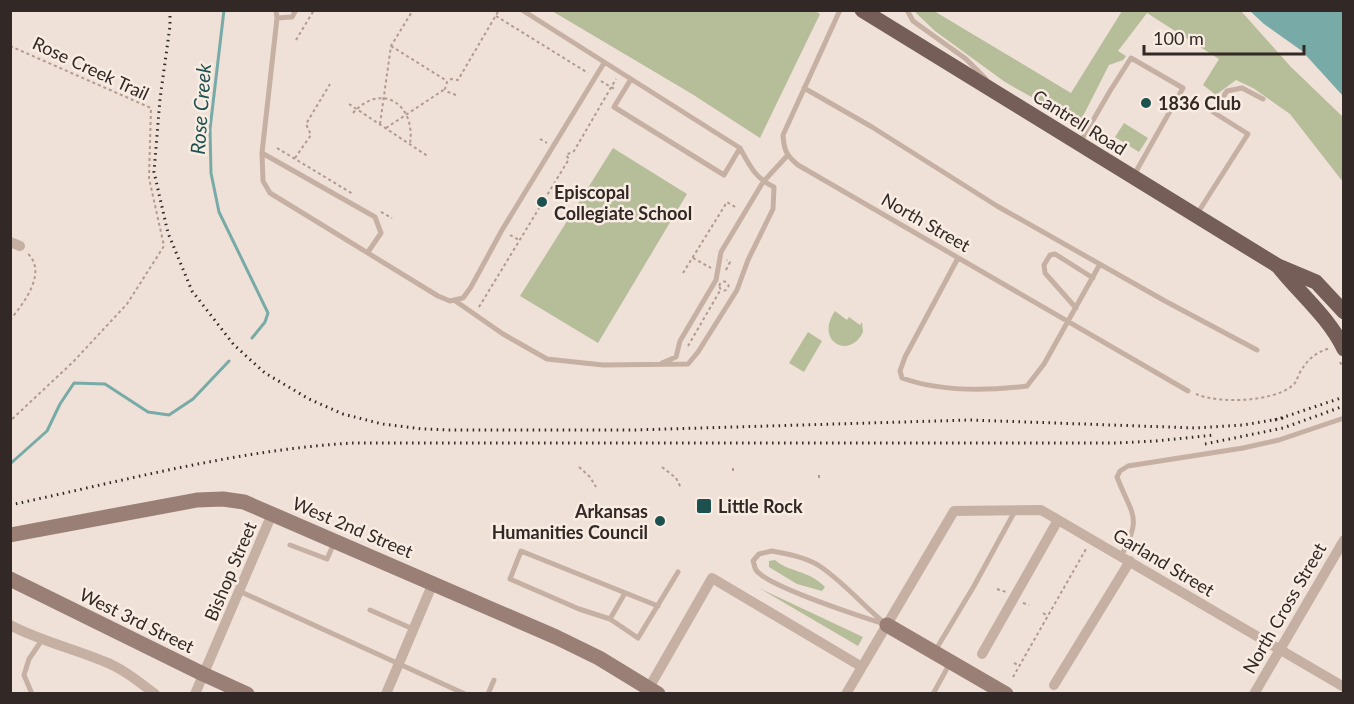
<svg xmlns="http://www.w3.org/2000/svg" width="1354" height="704" font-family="Lato,sans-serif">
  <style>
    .green { fill: #b5bd99 }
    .water { fill: #78aba7 }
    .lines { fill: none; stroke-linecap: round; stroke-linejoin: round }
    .stream { stroke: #78aba7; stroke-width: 3 }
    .path { stroke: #b29a8f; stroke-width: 2; stroke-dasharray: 3 3; stroke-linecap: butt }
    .lane { stroke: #c6b0a4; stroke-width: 5 }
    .street { stroke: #c6b0a4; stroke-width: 10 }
    .secondary { stroke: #9a7f76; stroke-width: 15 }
    .primary { stroke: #745e57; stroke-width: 15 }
    .rail { stroke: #322825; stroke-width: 3; stroke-dasharray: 1.5 4.5; stroke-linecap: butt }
    .poi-dot { fill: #1d514f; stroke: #f8ece3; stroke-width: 2 }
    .labels { text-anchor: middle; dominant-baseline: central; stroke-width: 5; stroke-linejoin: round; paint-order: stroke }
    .street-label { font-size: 18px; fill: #322825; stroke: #f8ece3 }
    .poi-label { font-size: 18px; font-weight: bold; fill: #322825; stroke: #f8ece3; text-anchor: start }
    .water-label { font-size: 20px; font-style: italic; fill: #1d514f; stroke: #f8ece3 }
  </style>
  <rect width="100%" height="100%" fill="#efe1d8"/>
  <path class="green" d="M815 11 820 14 760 138 692 94 552 11Z
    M914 11H934L1071 93 1122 11H1241L1291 67 1343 117V182L1290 114 1253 88 1236 80 1216 95 1203 85 1219 59 1147 13 1118 51 1126 56 1123 60 1109 65 1079 124 1005 82 935 31Z
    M1124 123 1148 138 1139 152 1115 137Z
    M613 148 687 194 598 343 520 296Z
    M835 311 847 320 849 317 860 325 862 322 863 332C850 360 814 342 835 311Z
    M808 332 822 341 804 372 789 363Z
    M775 560C788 572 809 570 825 587L822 591 797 584 769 567V561Z
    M759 588 863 637 858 646Z"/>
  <path class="water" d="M1250 11H1343V96L1302 51 1264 24Z"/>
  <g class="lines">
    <path class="stream" d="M224 10 210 129 211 173 219 212 268 313 265 322 252 338
      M10 464 47 431 60 404 74 383 105 384 148 412 169 415 193 399 229 361"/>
    <path class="path" d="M496 16 588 73
      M296 40 314 10
      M10 46 151 108 149 178 164 246 127 304 73 362 10 421
      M391 46 447 81
      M601 81 616 90
      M456 95 448 92 445 89 447 82 451 79 458 80 499 10
      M349 104 429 157
      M353 113C382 81 416 105 410 144
      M380 124 391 46 413 10
      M386 128 445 89
      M540 139 547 143
      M277 148 353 194
      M295 158 311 135 306 124 330 84
      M381 212 392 218
      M510 235 519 240
      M693 258 711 268
      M726 270 730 262 727 260
      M683 273 727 202 737 208
      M719.5 286a4.5 4.5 0 1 1 9 0a4.5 4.5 0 1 1-9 0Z
      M479 307 569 159 566 155 574 151 616 79
      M10 320C24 303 49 271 26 252
      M688 346 721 289
      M1340 362 1344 369
      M1196 394C1219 404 1272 402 1292 386 1296 383 1297 379 1299 374 1306 361 1315 352 1331 348
      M579 467 590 477 596 487
      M662 467 676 478 681 488
      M733 468V474
      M819 475V478
      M997 589 1006 592
      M1023 603 1029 605
      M1043 613 1048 616
      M1014 663 1020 666
      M1013 677 1086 549"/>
    <path class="lane" d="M276 10 277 18 292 17 296 10
      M840 10 783 135C784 150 786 155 798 165L1188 391
      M907 10 913 21 966 59 986 79
      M277 18 262 153 263 181 270 193 438 296 450 301 463 298 471 287 502 230 604 63
      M631 79 614 107 724 175 740 148
      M804 88 872 127 997 206 1165 301 1257 350
      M1081 141 1110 91 1131 58 1183 88 1134 175
      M262 153 375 217 381 233 368 252
      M1197 214 1248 134 1213 112 1227 91 1242 88 1263 99
      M958 258 905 357 900 371 902 378C941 392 986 391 1027 386L1044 364 1100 264
      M454 300 503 334 547 359 603 365 688 364 698 352 737 290 748 260 773 209 774 187C756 179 749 165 740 148L522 10
      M1076 308 1045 273 1044 265 1050 255 1055 254 1093 278
      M662 363 676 357 680 341 716 280 721 252 763 182 787 156
      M290 545 327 559 335 541
      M772 551C788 554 804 557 818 565 843 581 863 606 887 625 863 617 768 587 756 570 755 569 754 563 753 561L759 554Z
      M1121 556C1143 516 1132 516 1117 477L1120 471 1128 466 1243 448 1279 440 1344 418
      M239 591 465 694
      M658 606 521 551 510 579 579 609 610 619 638 638 678 572
      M370 610 413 629
      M610 619 625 593
      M935 651 974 586 1015 511
      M32 694 24 675 29 659 42 640
      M488 694 494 680
      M933 694 950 663"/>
    <path class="street" d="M10 242 20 246
      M10 625C40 641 72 648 103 661 122 668 138 681 155 694
      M982 654 1058 520
      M1054 685 1130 561
      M646 693 712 578 862 667
      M195 694 272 514
      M386 694 433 583
      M846 694 954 511 1041 510 1344 687
      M1254 694 1344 540"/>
    <path class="secondary" d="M10 535 197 500 223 499 244 502 556 637 599 658 658 694
      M10 579 203 674 247 694
      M887 625 1006 694"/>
    <path class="primary" d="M862 10 1278 266 1316 282 1344 312
      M1278 266C1300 294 1328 316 1344 349"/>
    <path class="rail" d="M170 10V26L160 99 154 172 168 233 192 291 234 345 265 373 309 399 343 414 382 424 423 429 449 430H634L970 420 1196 428 1243 425 1284 418
      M1275 420 1344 397
      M1205 444 1283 428 1344 406
      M10 505C123 481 236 450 352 443H1116L1156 441 1214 435"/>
  </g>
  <g class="poi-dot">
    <circle cx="1146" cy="103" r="6"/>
    <circle cx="542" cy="202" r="6"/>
    <rect x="696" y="498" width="16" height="16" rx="3"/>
    <circle cx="660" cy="521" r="6"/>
  </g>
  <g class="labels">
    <g class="street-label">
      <text transform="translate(91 68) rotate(25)">Rose Creek Trail</text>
      <text transform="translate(1080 122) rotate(32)">Cantrell Road</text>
      <text transform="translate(926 222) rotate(30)">North Street</text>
      <text transform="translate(353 527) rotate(23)">West 2nd Street</text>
      <text transform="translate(1164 562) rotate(31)">Garland Street</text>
      <text transform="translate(230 571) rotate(-67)">Bishop Street</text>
      <text transform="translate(1284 608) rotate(-60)">North Cross Street</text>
      <text transform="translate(137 620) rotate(26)">West 3rd Street</text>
    </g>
    <g class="poi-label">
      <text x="1158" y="103">1836 Club</text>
      <text x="554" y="192">Episcopal<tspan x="554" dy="21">Collegiate School</tspan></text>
      <text x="718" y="506">Little Rock</text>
      <text x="648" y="511" text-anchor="end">Arkansas<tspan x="648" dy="21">Humanities Council</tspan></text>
    </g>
    <g class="water-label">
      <text transform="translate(200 109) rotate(-86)">Rose Creek</text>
    </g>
  </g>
  <rect width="1354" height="704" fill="none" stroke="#322825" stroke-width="24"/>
  <path d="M1144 45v9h160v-9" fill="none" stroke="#322825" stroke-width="3"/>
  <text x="1153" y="45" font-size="18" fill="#322825" stroke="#f8ece3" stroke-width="4.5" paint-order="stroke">100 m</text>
</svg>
